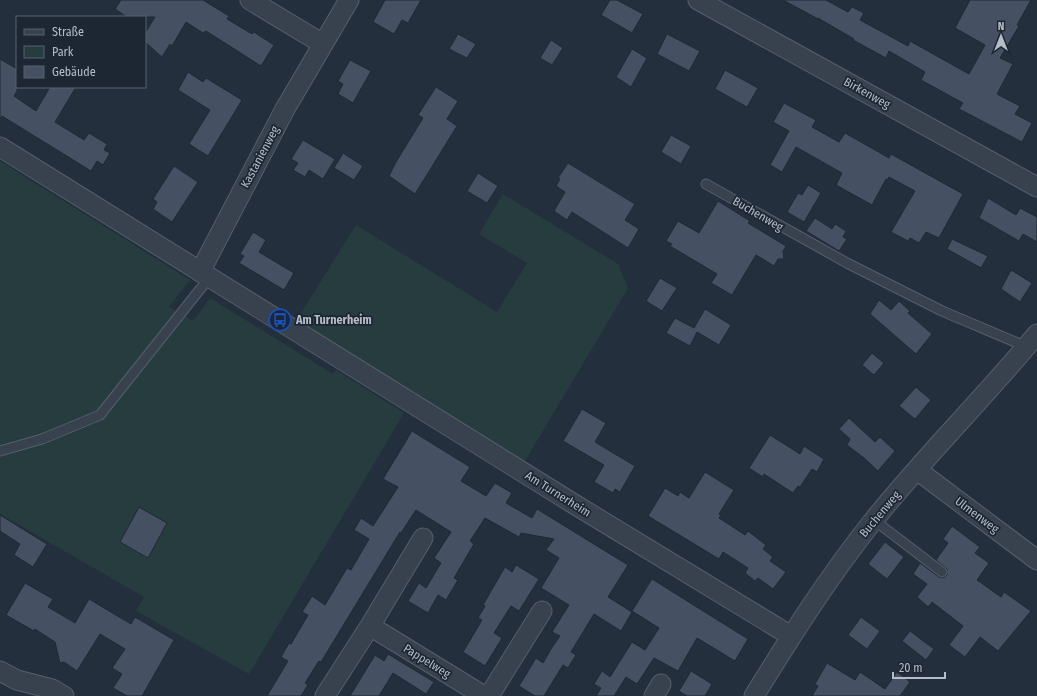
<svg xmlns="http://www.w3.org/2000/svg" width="1037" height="696" font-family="'Fira Sans Condensed',sans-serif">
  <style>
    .green { fill: #263c3f }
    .building { fill: #455162; stroke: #1f2835 }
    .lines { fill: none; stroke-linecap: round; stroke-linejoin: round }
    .service-casing { stroke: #565f6c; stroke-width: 11 }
    .minor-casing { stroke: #565f6c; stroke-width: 21 }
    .service { stroke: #38414e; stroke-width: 9 }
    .minor { stroke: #38414e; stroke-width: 19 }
    .labels { text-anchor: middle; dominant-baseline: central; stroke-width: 3.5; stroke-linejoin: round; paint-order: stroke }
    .street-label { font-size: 12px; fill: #b4bcc9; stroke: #1d2633 }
    .poi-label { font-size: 12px; font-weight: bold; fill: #b4bcc9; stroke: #1d2633; text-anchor: start }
  </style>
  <rect width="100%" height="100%" fill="#242f3e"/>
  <path class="green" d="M0 161 190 280 169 307 193 321 210 298 333 374 336 370 404 413 249 674 136 611 144 597 0 514Z
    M503 194 618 264 628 288 525 461 296 321 356 225 497 312 527 263 479 234Z"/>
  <path class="building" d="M121 0H203L229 16 227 19 252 34 254 32 274 45 261 66 206 31 203 33 186 22 172 46 170 44 162 57 145 42V33L155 17H127L115 9Z
    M385 0H421L408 23 402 20 394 34 373 22Z
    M610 0H617L643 14 632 33 601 15Z
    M783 0H826L848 12 852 7 864 13 860 20 908 46 910 41 969 74 985 45 955 28 970 0H1031L1017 25 1019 26 1000 58 1013 64 997 94 1020 106 1015 114 1032 123 1022 142 959 109 963 103 921 80 925 72 889 51 886 58 853 40 854 39 818 18V19Z
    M458 34 476 44 467 58 449 49Z
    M667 34 700 51 689 71 657 54Z
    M551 40 563 48 552 65 540 58Z
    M632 49 647 58 631 87 616 77Z
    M0 59 17 69V91L14 96 36 111 50 87H76L55 122 84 140 89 133 107 144 104 150 110 153 103 165 97 161 91 171 2 116 0 119Z
    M350 60 371 71 353 103 338 94 343 84 338 81Z
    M725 70 758 88 747 107 715 89Z
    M188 72 203 82 206 78 242 100 208 156 189 144 210 110 178 90Z
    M436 87 458 101 447 119 457 126 415 194 389 176 396 162 423 118 418 115Z
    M784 103 816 120 812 127 839 142 845 133 889 158 891 154 963 194 939 238 926 232 919 243 910 238 908 241 891 232 915 191 889 177 887 180 886 179 872 205 836 185 842 173 796 147 782 172 770 165 789 131 773 122Z
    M671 135 691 146 681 164 661 152Z
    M303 140 335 159 323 179 309 170 305 177 293 170 298 163 291 159Z
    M343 153 363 166 354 180 334 168Z
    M568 163 635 204 625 220 639 229 628 248 572 212 567 220 554 211 565 192 556 186 560 179 558 178Z
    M174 166 198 182 172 222 153 209 157 202 153 199Z
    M478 173 498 186 487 203 467 191Z
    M808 185 821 193 804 222 787 212 798 193 802 195Z
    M988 198 1016 215 1020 208 1037 217V242L1023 234 1019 241 979 218Z
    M718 201 750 221 748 223 786 246 783 251 784 259H778L774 266 756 255 732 295 711 283 717 274 670 246 672 244 666 241 678 221 699 233Z
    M815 218 832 229 835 224 846 231 843 237 847 239 839 251 806 231Z
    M253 232 266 240 259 252 294 273 284 290 239 263 244 256 240 254Z
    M952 239 988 256 981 268 947 249Z
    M1011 270 1032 283 1020 302 1001 289Z
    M660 278 677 288 662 311 646 301Z
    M879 300 891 310 899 301 910 311 908 313 932 334 916 354 870 314Z
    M705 309 731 325 719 345 697 332 690 346 666 333 675 318 694 328Z
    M872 353 884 363 874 375 862 365Z
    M916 387 931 400 915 419 899 406Z
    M582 409 606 423 595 442 635 466 620 492 615 489 613 493 594 482 604 465 563 441Z
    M849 418 875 442 880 437 895 451 878 471 864 458 847 445 850 439 839 429Z
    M412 431 470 467 461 481 486 496 495 483 512 493 506 503 532 518 537 509 628 565 608 597 632 612 621 631 594 614 571 652 576 655 568 668 563 665 544 696H535L519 686 536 658 543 663 551 649 560 636 552 632 569 605 541 588 559 558 546 550 554 539 521 533 519 537 485 518 470 541 474 544 454 578 458 580 446 600 438 595 428 613 408 601 419 583 426 588 441 563 434 558 451 532 416 510 401 533 400 532 321 662 319 661 305 683 308 685 301 696H267L288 661 281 657 289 643 291 644 308 615 302 612 312 596 325 605 347 568 351 570 369 539 354 530 361 518 373 526 398 487 383 479Z
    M770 435 800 454 804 446 824 459 817 472 812 469 800 487 798 486 793 493 764 474 763 477 749 468Z
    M705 472 734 490 719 514 721 515 719 518 745 535 748 531 766 545 763 549 773 557 770 561 786 572 773 589 758 578 755 581 745 573 748 568 723 552 719 559 648 516 665 488 678 496 680 492 689 498Z
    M139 507 167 523 148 558 120 542Z
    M0 515 47 544 33 567 14 555 20 544 0 531Z
    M952 526 980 547 975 553 989 563 977 580 1001 597 1004 592 1031 611 998 651 980 637 965 657 949 645 963 626 932 602 928 607 917 597 927 584 913 574 920 563 939 577 944 578 947 575V569L936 560 948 543 943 539Z
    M885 542 904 557 887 579 868 564Z
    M516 565 539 579 519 611 511 606 494 633 502 638 485 666 463 652 482 620 478 618 485 606 483 605 505 567 512 572Z
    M652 579 748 639 735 661 697 638 678 671 654 658 637 684 626 677 614 696H596L601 688 594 684 602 671 610 677 632 642 645 650 659 628 632 611Z
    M25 583 53 599 48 607 75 623 89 599 131 624 135 617 174 640 142 696H127L113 688 122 674 112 668 125 649 100 634 77 671 64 662 60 663 55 642 35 629 34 631 6 615Z
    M861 617 880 631 867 649 848 635Z
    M910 631 934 649 926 660 902 641Z
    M388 654 434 682 426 694 393 673 379 696H350L375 655 384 661Z
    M827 663 855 680 860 672 885 689 897 672 910 682 900 696H812L818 686 815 684Z
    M691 671 712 684 705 696H687L679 691Z"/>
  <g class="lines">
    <g class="service-casing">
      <path id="service" d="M706 184 847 263 942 311 1027 347
        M0 451 42 439 100 415 209 278
        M874 520 942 572"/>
    </g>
    <g class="minor-casing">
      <path id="minor" d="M250 0 323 44
        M698 0 1037 187
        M0 147 574 504 791 636
        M200 272 285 109 349 0
        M917 470 1037 560
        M370 626 423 538
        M0 671 17 680 52 689 64 696
        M325 696 370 626 484 696
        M489 696 542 611
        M654 696 661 684
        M754 696C791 636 829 576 873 521 925 456 984 398 1037 334"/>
    </g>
    <use href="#service" class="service"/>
    <use href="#minor" class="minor"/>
  </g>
  <defs>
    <g id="bus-ring" transform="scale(1.15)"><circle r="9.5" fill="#1d2633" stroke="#1a4fb4" stroke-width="1.5"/><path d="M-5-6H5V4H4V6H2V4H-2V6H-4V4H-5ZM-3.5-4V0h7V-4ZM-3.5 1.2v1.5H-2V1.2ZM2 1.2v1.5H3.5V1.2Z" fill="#1a4fb4"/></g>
  </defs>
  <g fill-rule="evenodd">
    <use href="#bus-ring" x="280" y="320"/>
  </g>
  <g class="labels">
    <g class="street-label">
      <text transform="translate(867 93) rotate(29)">Birkenweg</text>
      <text transform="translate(260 157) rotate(-62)">Kastanienweg</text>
      <text transform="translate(758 214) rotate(30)">Buchenweg</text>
      <text transform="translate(558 494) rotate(32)">Am Turnerheim</text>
      <text transform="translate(880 514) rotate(-50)">Buchenweg</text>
      <text transform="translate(977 515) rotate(37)">Ulmenweg</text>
      <text transform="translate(427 661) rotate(32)">Pappelweg</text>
    </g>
    <g class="poi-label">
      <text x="296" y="320">Am Turnerheim</text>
    </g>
  </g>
  <rect x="16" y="16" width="130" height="72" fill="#1d2633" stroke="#59626f"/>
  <rect x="24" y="29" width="20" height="6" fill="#38414e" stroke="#59626f"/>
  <text x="52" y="36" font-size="12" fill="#b4bcc9">Straße</text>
  <rect x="24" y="46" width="20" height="12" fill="#263c3f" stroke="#59626f"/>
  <text x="52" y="56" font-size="12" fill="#b4bcc9">Park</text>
  <rect x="24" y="66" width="20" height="12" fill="#455162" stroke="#59626f"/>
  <text x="52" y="76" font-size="12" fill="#b4bcc9">Gebäude</text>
  <g transform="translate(1001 36)" stroke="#1d2633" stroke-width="3" paint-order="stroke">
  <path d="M0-3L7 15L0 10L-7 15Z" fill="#b4bcc9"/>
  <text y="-6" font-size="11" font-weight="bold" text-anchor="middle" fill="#b4bcc9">N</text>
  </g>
  <path d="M893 672v6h52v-6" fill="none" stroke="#b4bcc9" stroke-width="2"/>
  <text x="899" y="672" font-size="12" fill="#b4bcc9" stroke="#1d2633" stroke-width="3" paint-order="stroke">20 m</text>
</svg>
